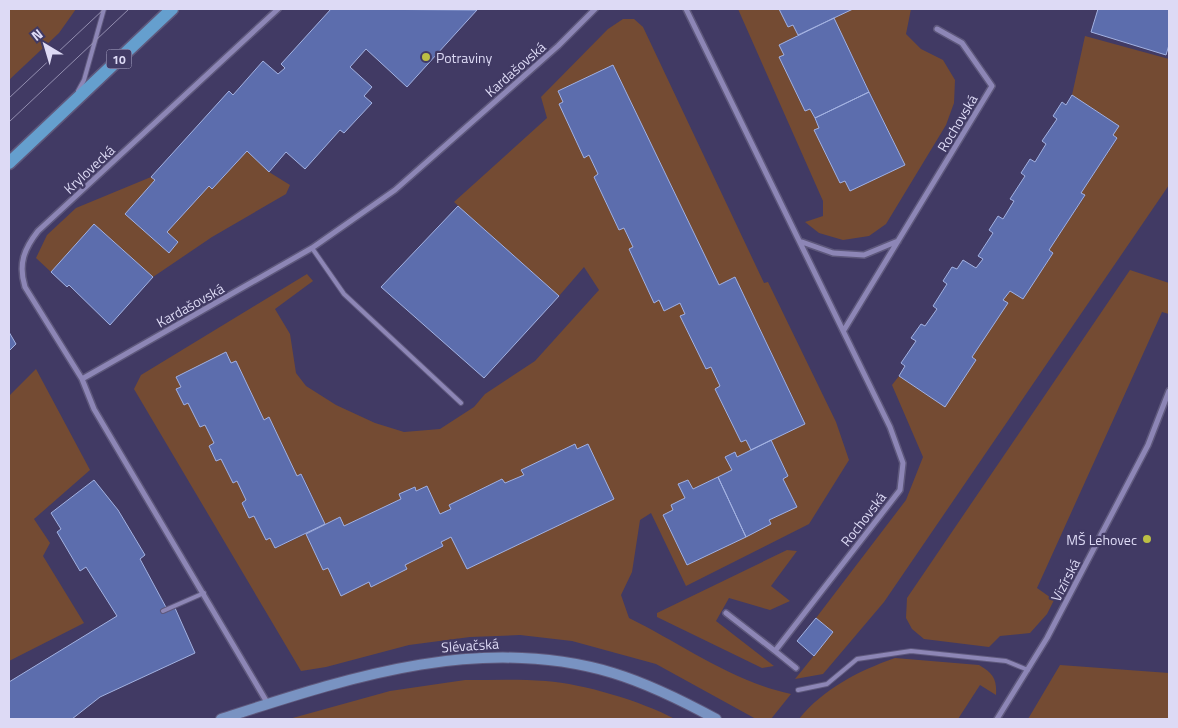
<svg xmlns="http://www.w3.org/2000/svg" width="1178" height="728" font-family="'Titillium Web',sans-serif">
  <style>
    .green { fill: #744b33; fill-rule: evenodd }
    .building { fill: #5c6dad; stroke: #a3b2e2 }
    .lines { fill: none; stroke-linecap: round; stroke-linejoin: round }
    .lane-casing { stroke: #5e587c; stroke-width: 6 }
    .street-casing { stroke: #5e587c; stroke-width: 8 }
    .secondary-casing { stroke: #5e587c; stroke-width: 12 }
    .primary-casing { stroke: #5e587c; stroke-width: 15 }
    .lane { stroke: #8d86b6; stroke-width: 4 }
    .street { stroke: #8d86b6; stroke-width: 5 }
    .secondary { stroke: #7993c2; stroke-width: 10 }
    .primary { stroke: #659fce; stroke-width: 12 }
    .tram { stroke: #938eb0; stroke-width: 1 }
    .poi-dot { fill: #bcbf44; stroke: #413a64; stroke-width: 2 }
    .labels { text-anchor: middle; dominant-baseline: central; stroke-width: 4.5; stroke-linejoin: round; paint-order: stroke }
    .shield { fill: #413a64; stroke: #aeaaca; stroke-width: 1 }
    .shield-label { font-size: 12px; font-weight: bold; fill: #dddaf5 }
    .poi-label { font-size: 14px; fill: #dddaf5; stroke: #413a64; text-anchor: start }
    .street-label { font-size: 14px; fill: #dddaf5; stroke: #413a64 }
  </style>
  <rect width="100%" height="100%" fill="#413a64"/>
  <path class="green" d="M9 9H76L59 33 9 80Z
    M738 9H779L788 27 793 25 798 35 780 45 819 128 815 130 840 183 845 181 850 191 905 165 834 18 852 9H911L906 34 921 49 943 60 955 80 954 103 946 125 886 224 869 236 843 240 819 233 805 222 823 216V201Z
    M623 19H634L643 27 764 283 768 282 836 422 849 460 809 524 686 586 651 513 640 520 632 572 621 595 629 618C682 644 733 682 791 694L771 719H756L656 664 572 641 520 635 470 637 409 645 326 667 301 671 134 389 141 375 307 274 313 281 275 309 290 334 296 373 306 386 336 405 375 423 404 432 440 429 474 407 485 394 535 361 599 290 584 267 559 296 454 202 547 118 541 97 608 29ZM613 65 719 285 735 277 805 423 751 450 746 440 741 442 716 389 720 386 711 367 706 369 681 316 685 314 680 303 664 311 659 300 654 302 629 250 633 247 624 228 619 230 594 177 598 174 589 155 584 157 559 104 563 102 558 91ZM226 353 231 363 236 361 264 420 268 418 297 476 302 474 325 524 340 517 344 526 401 499 399 494 414 487 416 491 427 487 440 514 451 509 449 505 502 479 505 483 524 475 522 470 575 444 577 449 587 444 582 513 467 569 451 537 441 542 443 547 405 565 407 569 371 587 369 582 341 595 328 568 323 570 306 534 276 548 270 538 266 540 254 516 249 518 242 503 246 500 237 481 233 483 221 459 216 461 209 446 214 443 205 425 200 426 188 403 184 405 176 389 181 387 176 377ZM770 441 788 476 783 479 797 506 769 520 771 524 687 565 663 515 673 510 671 505 685 498 679 484 688 480 693 489 732 470 725 457 734 452 737 457Z
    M1085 36 1169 59V185L884 602 823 674 795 679 833 632 816 618 906 500 923 457 892 385 899 376 945 406 972 357 1007 303 1003 300 1010 291 1023 299 1053 253 1049 250 1085 196 1081 193 1117 139 1113 135 1119 126 1072 95Z
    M247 151 269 172 290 185 286 194 212 237 153 277 94 224 51 272 36 258 47 235 76 208 151 177 155 180 126 214 169 253 178 242 167 232 209 186 212 189Z
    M1130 270 1169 283V314L1162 312 1037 588 1054 600 1047 614 1030 633 1000 636 989 647 924 639 912 629 906 618 907 598Z
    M36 369 90 470 34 519 50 543 43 556 84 623 9 661V396Z
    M787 550 797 551 771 586 790 601 770 610 729 598 716 621 774 666 762 668 657 617V613Z
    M895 658 979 665C993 673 997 679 996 695L980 685 958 719H799C823 689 858 671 895 658Z
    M1060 665 1169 673V719H1028Z
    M465 680C492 680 520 679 546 681 584 684 641 701 675 719H289L390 691Z"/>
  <path class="building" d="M331 9 477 10 407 87 366 49 350 67 372 87 364 96 372 103 344 133 340 130 305 169 286 152 269 172 247 151 212 189 209 186 167 232 178 242 169 253 125 214 155 180 151 177 229 91 233 95 263 61 278 74 285 68 281 64Z
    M779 9H853L798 35 793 25 788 27Z
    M1098 9H1169V45L1166 55 1091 32Z
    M834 18 869 92 815 118 810 109 805 111 779 57 784 55 779 45Z
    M613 65 719 285 735 277 805 424 751 450 746 440 741 442 715 389 720 386 711 367 706 369 680 316 685 314 680 303 664 311 659 300 654 303 629 249 633 247 624 228 619 230 594 177 598 174 589 155 584 158 559 104 563 102 558 91Z
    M869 92 905 165 850 191 845 181 840 183 814 130 819 128 815 118Z
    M1072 95 1119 126 1113 135 1117 138 1081 193 1085 195 1049 250 1053 253 1023 299 1010 291 1003 300 1008 303 972 357 976 360 945 407 899 376 905 366 901 363 916 341 911 338 921 324 925 326 937 309 933 306 947 284 943 281 952 267 957 269 963 260 976 268 983 259 978 256 993 233 989 230 998 216 1003 219 1014 201 1010 199 1025 176 1021 173 1030 159 1035 162 1046 144 1042 141 1057 119 1053 116 1062 102 1066 105Z
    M458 206 559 296 484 378 381 287Z
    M94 224 153 277 110 325 69 285 67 287 51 272Z
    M9 332 16 344 9 351Z
    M226 352 231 363 236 361 264 420 269 417 297 476 301 474 325 524 275 548 270 538 266 540 254 516 249 518 242 503 246 500 237 481 233 483 221 459 216 461 209 446 214 443 205 425 200 427 188 403 184 405 176 389 181 387 176 377Z
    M771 440 788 476 783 479 797 507 769 520 771 524 746 537 718 477 732 470 725 457 735 452 737 457Z
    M575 444 577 449 588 444 614 499 467 569 451 537 441 542 443 546 405 565 407 569 371 587 369 582 341 596 328 568 323 570 306 534 340 517 344 526 401 499 399 494 415 487 416 491 427 486 440 514 451 509 449 505 502 479 505 483 524 475 521 470Z
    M718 477 746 537 687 565 663 515 673 510 671 505 685 498 678 484 688 480 693 489Z
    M94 480 118 510 145 555 140 559 168 611 175 608 195 653 100 697 72 719H9V682L117 616 86 567 80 571 57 532 61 529 51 513Z
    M816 618 833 632 814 656 797 641Z"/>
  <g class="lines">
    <g class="lane-casing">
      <path id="lane" d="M78 91 84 80 104 9
        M312 248 344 294 461 403
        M163 611 204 593
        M798 690 827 684 857 659 911 651 1006 661 1028 670"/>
    </g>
    <g class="street-casing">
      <path id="street" d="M686 9 890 427 903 463 900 490 775 651 796 668
        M802 242 833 253 864 255 898 241
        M844 330 992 86 962 43 937 29
        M82 379 25 287C18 264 24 249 38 231L278 9
        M726 613 775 651
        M268 704 94 409 82 379 312 248 395 190 558 46 595 9
        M997 719 1047 638 1148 445 1169 391"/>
    </g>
    <g class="secondary-casing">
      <path id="secondary" d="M221 719C348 678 479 633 613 673 649 684 683 701 716 719"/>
    </g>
    <g class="primary-casing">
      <path id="primary" d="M9 163 172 9"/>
    </g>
    <use href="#lane" class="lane"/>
    <use href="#street" class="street"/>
    <use href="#secondary" class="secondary"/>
    <use href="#primary" class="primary"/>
    <path class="tram" d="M9 98 104 9
      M9 122 129 9"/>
  </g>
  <g class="poi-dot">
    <circle cx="426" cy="57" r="5"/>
    <circle cx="1147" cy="539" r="5"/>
  </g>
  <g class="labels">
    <rect class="shield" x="106.5" y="49.5" width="25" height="19" rx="4"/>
    <g class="shield-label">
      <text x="119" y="59">10</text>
    </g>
    <g class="poi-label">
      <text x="436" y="57">Potraviny</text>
      <text x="1137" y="539" text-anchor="end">MŠ Lehovec</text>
    </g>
    <g class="street-label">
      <text transform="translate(515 69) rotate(-41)">Kardašovská</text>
      <text transform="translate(957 123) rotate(-59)">Rochovská</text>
      <text transform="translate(89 169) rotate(-43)">Krylovecká</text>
      <text transform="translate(190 305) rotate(-29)">Kardašovská</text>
      <text transform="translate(863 519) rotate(-52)">Rochovská</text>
      <text transform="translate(1065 580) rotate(-62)">Vizírská</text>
      <text transform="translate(470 645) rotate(-4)">Slévačská</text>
    </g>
  </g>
  <rect width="1178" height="728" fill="none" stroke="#dddaf5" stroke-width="20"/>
  <g transform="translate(45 45) rotate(322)" stroke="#413a64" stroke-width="4" paint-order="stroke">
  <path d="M0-4L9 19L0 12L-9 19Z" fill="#dddaf5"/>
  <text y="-8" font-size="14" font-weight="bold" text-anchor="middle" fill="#dddaf5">N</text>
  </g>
</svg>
